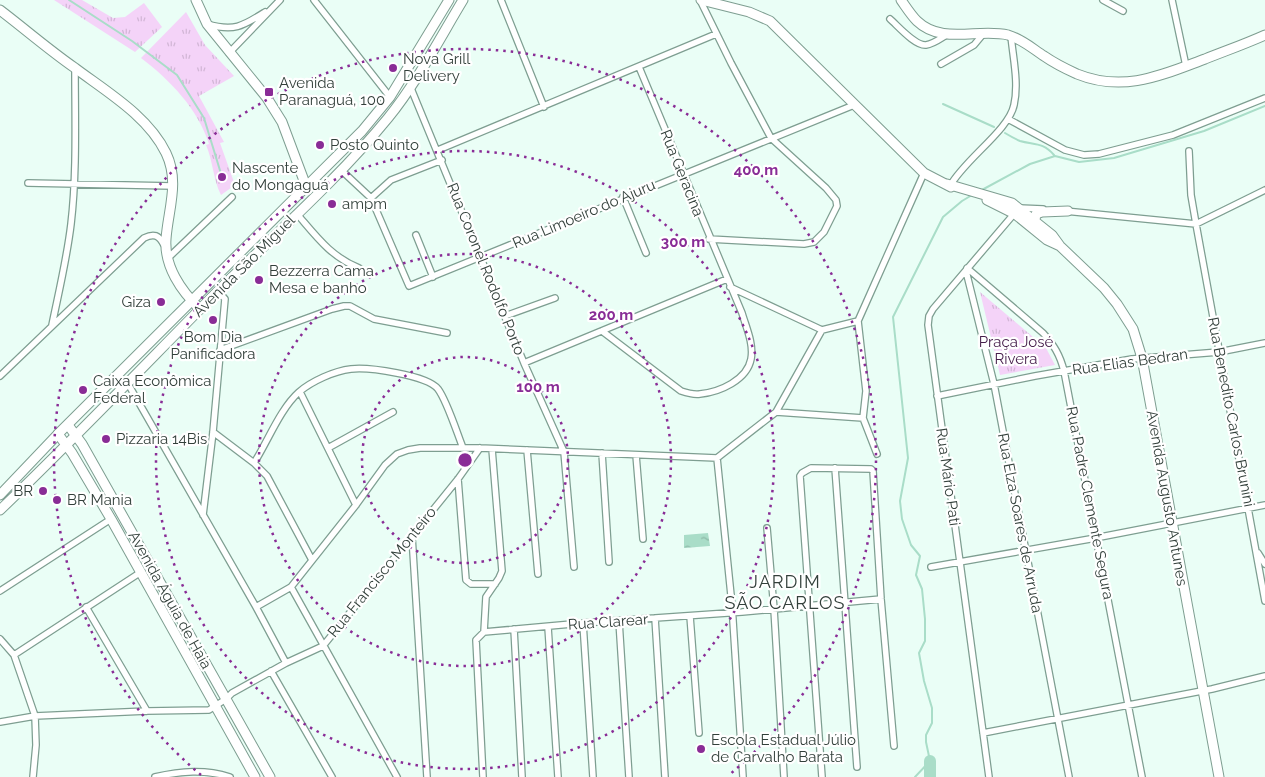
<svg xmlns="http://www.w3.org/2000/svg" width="1265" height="777" font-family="Raleway,sans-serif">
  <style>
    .grass { fill: url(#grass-tufts) }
    .water { fill: url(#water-ripples) }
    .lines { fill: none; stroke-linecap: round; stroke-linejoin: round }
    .stream { stroke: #a9ddc8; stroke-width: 2 }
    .river { stroke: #a9ddc8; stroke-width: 12 }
    .street-casing { stroke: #7e9e91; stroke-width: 8 }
    .secondary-casing { stroke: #7e9e91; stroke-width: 11 }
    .primary-casing { stroke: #7e9e91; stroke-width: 11 }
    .street { stroke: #fff; stroke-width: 5.5 }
    .secondary { stroke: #fff; stroke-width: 9 }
    .primary { stroke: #fff; stroke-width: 9 }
    .ring { fill: none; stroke: #892c96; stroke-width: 2.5; stroke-dasharray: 2.5 5 }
    .poi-dot { fill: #892c96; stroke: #fff; stroke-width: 2 }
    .labels { text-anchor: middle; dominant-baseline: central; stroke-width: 4.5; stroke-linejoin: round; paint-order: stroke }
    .poi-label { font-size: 15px; fill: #33403b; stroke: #fff; text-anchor: start }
    .street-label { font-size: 15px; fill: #33403b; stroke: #fff }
    .park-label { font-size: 15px; fill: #461e4b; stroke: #fff }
    .quarter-label { font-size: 18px; letter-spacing: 1px; fill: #33403b; stroke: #fff }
    .centre { fill: #892c96; stroke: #fff; stroke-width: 2.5 }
    .ring-label { font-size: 15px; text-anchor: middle; font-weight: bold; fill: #892c96; stroke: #fff; stroke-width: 4.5; stroke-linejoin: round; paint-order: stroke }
  </style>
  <defs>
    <pattern id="grass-tufts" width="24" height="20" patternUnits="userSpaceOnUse" patternTransform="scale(1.25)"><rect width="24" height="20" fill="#f4d3f8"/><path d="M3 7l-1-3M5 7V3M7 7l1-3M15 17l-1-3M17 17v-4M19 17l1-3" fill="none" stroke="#d2b6d6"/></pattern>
    <pattern id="water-ripples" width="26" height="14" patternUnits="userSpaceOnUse" patternTransform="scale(1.25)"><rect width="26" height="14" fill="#a9ddc8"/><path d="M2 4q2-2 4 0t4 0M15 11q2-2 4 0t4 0" fill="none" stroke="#8ab5a4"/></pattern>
  </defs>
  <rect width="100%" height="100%" fill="#eafef6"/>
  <path class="grass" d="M54 0H82L113 18 125 17 144 3 162 27 135 52Z
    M186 12 205 45 234 76 199 96 224 142 220 143 235 185 221 195C213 179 213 161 206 145L209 144C198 109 170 80 141 58Z
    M980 292 1046 348 1055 365 1000 375Z"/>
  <path class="water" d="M708 533 710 546 684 548V535Z"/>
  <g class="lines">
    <path class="stream" d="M69 0 132 41 177 75 204 118 222 177
      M943 104 994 127
      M1005 133C1010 136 1015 139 1020 141 1034 145 1043 142 1054 155
      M980 191 1030 164 1055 156 1079 162 1114 158 1204 131 1265 106
      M915 777 930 761 926 742V735L932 723V708L924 681 919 653 925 641V619L922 589 916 575 920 556 911 545 902 519 900 501 908 458 893 317 943 217 962 201 972 195"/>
    <path class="river" d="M930 761V777"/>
    <g class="street-casing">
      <path id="street" d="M314 0 390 97
        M501 0 544 107
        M700 0 731 63 771 138 826 188 836 200 837 206 824 232 814 242 804 244 709 239
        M1103 0 1123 11
        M1172 0 1186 66
        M890 19C898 26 915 46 926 45 934 44 941 38 948 34
        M207 24C234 32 243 26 265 12
        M229 53 280 0
        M941 64 974 45 984 33
        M410 86 524 363 564 452 574 567
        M1008 119 1065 150 1084 155 1099 154 1173 135 1265 98
        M438 150 716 34
        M1189 151 1191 195 1196 224 1265 601
        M341 170 371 198 409 286 854 105
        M28 183 173 186
        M950 186C964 160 1009 130 1014 105 1019 83 1013 58 1011 36
        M623 197 646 253
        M371 198 391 180 442 160
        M1065 211 1196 224 1265 190
        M297 214C316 236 331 257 359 268
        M416 235 433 277
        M168 258 232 197
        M967 268 1043 333C1054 345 1060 355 1064 371L1142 777
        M966 271 994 384 1069 777
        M730 287 822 330
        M505 316 555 298
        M858 321 866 391 863 418
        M52 325C59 291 67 258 71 224 77 173 75 120 75 68
        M602 331 681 391C687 393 693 395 700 394 720 392 747 380 751 359 754 344 746 327 742 313L639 67
        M220 350 332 309 344 306H350L374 319 447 333
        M524 363 727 279
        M0 376 144 238C154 233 159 235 164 245
        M127 382 256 607 286 663
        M300 392 356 505
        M937 396 1035 376 1132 359 1219 352 1265 343
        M776 412 863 418
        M863 418 877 454
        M213 432 254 463 267 476 312 560
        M328 448 393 412
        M527 450 538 574
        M602 453 609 562
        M636 455 643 539
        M717 458 732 605 743 777
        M254 463C268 441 280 409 299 392 312 381 334 371 351 369 368 367 427 375 438 389 447 401 457 433 463 448
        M835 468 857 767
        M458 479 466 580 471 584H495
        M203 515 213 432 225 299 218 291
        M767 528 774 609 784 777
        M412 536 427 777
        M1258 553 1265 564
        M931 567 1090 539 1265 505
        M291 587 397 777
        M0 591 111 519
        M86 607 147 711
        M256 607 291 587 356 505 385 465 397 454 408 450 420 448H480L717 458 776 412 822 330 858 321 924 173
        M690 616 699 733
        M655 618 665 777
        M619 621 629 777
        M583 623 593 777
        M548 627 558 777
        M514 629 522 777
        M484 632 486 597 499 578 502 571 492 449
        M0 639 14 655 35 716 36 745 33 777
        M14 655 141 572
        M271 671 332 777
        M0 722 35 716 147 711 209 710 226 699 232 693 286 663 323 646 458 479 480 448
        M983 733 1212 689 1265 676
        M155 777C181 771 205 769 230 777
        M483 777 476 640 484 632 583 623 742 612 881 599
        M822 777 800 476 802 473 811 468 871 469 873 471 881 599 894 746
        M989 777 928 325 929 316 933 309 1019 208 1043 209"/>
    </g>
    <g class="secondary-casing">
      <path id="secondary" d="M196 0 207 24 267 98 282 122 306 186
        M701 0 749 12 770 21 924 173 951 187
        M901 0C906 7 911 15 917 21 942 45 978 28 1008 35 1022 39 1033 49 1044 56 1054 63 1066 69 1077 74 1124 93 1162 75 1205 59 1225 51 1245 44 1265 35
        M0 10C25 29 49 50 75 68 107 92 148 116 166 153 180 182 168 210 166 239 164 266 181 291 200 309
        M947 184 1012 203 1052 235 1060 246 1104 288 1117 304 1133 329 1142 358 1219 777
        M987 200 1015 214 1047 240 1060 246
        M1035 220 1036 214 1042 212 1068 211
        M68 425 82 444 270 777
        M58 434 72 453 111 519 255 777"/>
    </g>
    <g class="primary-casing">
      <path id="primary" d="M0 495 58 434 362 131 390 97 449 0
        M0 510C71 442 139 371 208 301 268 240 334 184 388 118 416 84 440 38 463 0"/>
    </g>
    <use href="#street" class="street"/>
    <use href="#secondary" class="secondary"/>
    <use href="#primary" class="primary"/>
  </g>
  <g class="ring">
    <circle cx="465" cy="460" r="103"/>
    <circle cx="465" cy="460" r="206"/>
    <circle cx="465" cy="460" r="309"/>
    <path d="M201 775A411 411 0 1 1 729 775"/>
  </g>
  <g class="poi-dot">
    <circle cx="393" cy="68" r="5"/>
    <rect x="264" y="87" width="10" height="10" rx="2.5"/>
    <circle cx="320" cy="145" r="5"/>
    <circle cx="222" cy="177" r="5"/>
    <circle cx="332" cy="204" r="5"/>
    <circle cx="259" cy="280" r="5"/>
    <circle cx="161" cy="302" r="5"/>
    <circle cx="213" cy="320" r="5"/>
    <circle cx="83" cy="390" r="5"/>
    <circle cx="106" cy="439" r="5"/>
    <circle cx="43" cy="491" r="5"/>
    <circle cx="57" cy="500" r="5"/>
    <circle cx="701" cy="749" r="5"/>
  </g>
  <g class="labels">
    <g class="poi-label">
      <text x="403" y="59">Nova Grill<tspan x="403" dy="17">Delivery</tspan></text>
      <text x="279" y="83">Avenida<tspan x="279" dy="17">Paranaguá, 100</tspan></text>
      <text x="330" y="145">Posto Quinto</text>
      <text x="232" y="168">Nascente<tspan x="232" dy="17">do Mongaguá</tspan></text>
      <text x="342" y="204">ampm</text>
      <text x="269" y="271">Bezzerra Cama<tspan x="269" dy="17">Mesa e banho</tspan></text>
      <text x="151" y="302" text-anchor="end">Giza</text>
      <text x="213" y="337" text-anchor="middle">Bom Dia<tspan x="213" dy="17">Panificadora</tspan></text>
      <text x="93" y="381">Caixa Econômica<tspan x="93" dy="17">Federal</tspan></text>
      <text x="116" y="439">Pizzaria 14Bis</text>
      <text x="33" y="491" text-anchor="end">BR</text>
      <text x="67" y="500">BR Mania</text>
      <text x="711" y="740">Escola Estadual Júlio<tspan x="711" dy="17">de Carvalho Barata</tspan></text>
    </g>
    <g class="street-label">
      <text transform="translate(682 173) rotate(68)">Rua Geracina</text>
      <text transform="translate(584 214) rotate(-23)">Rua Limoeiro do Ajuru</text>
      <text transform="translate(244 266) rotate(-45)">Avenida São Miguel</text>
      <text transform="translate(486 269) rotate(68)">Rua Coronel Rodolfo Porto</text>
      <text transform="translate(1130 362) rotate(-8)">Rua Elias Bedran</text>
      <text transform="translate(1231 412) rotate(79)">Rua Benedito Carlos Brunini</text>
      <text transform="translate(948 477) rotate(82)">Rua Mário Pati</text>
      <text transform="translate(1167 498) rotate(80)">Avenida Augusto Antunes</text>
      <text transform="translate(1090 503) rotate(79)">Rua Padre Clemente Segura</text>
      <text transform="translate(1020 523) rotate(79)">Rua Elza Soares de Arruda</text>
      <text transform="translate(382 572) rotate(-51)">Rua Francisco Monteiro</text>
      <text transform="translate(170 600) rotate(61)">Avenida Águia de Haia</text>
      <text transform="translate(608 622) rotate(-4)">Rua Clarear</text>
    </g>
    <g class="park-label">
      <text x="1016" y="342">Praça José<tspan x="1016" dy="17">Rivera</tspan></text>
    </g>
    <g class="quarter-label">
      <text x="785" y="581">JARDIM<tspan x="785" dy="21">SÃO CARLOS</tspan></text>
    </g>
  </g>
  <circle cx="465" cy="460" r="8" class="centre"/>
  <g class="ring-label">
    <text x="756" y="175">400 m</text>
    <text x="683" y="247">300 m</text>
    <text x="611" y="320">200 m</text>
    <text x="538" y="392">100 m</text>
  </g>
</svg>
